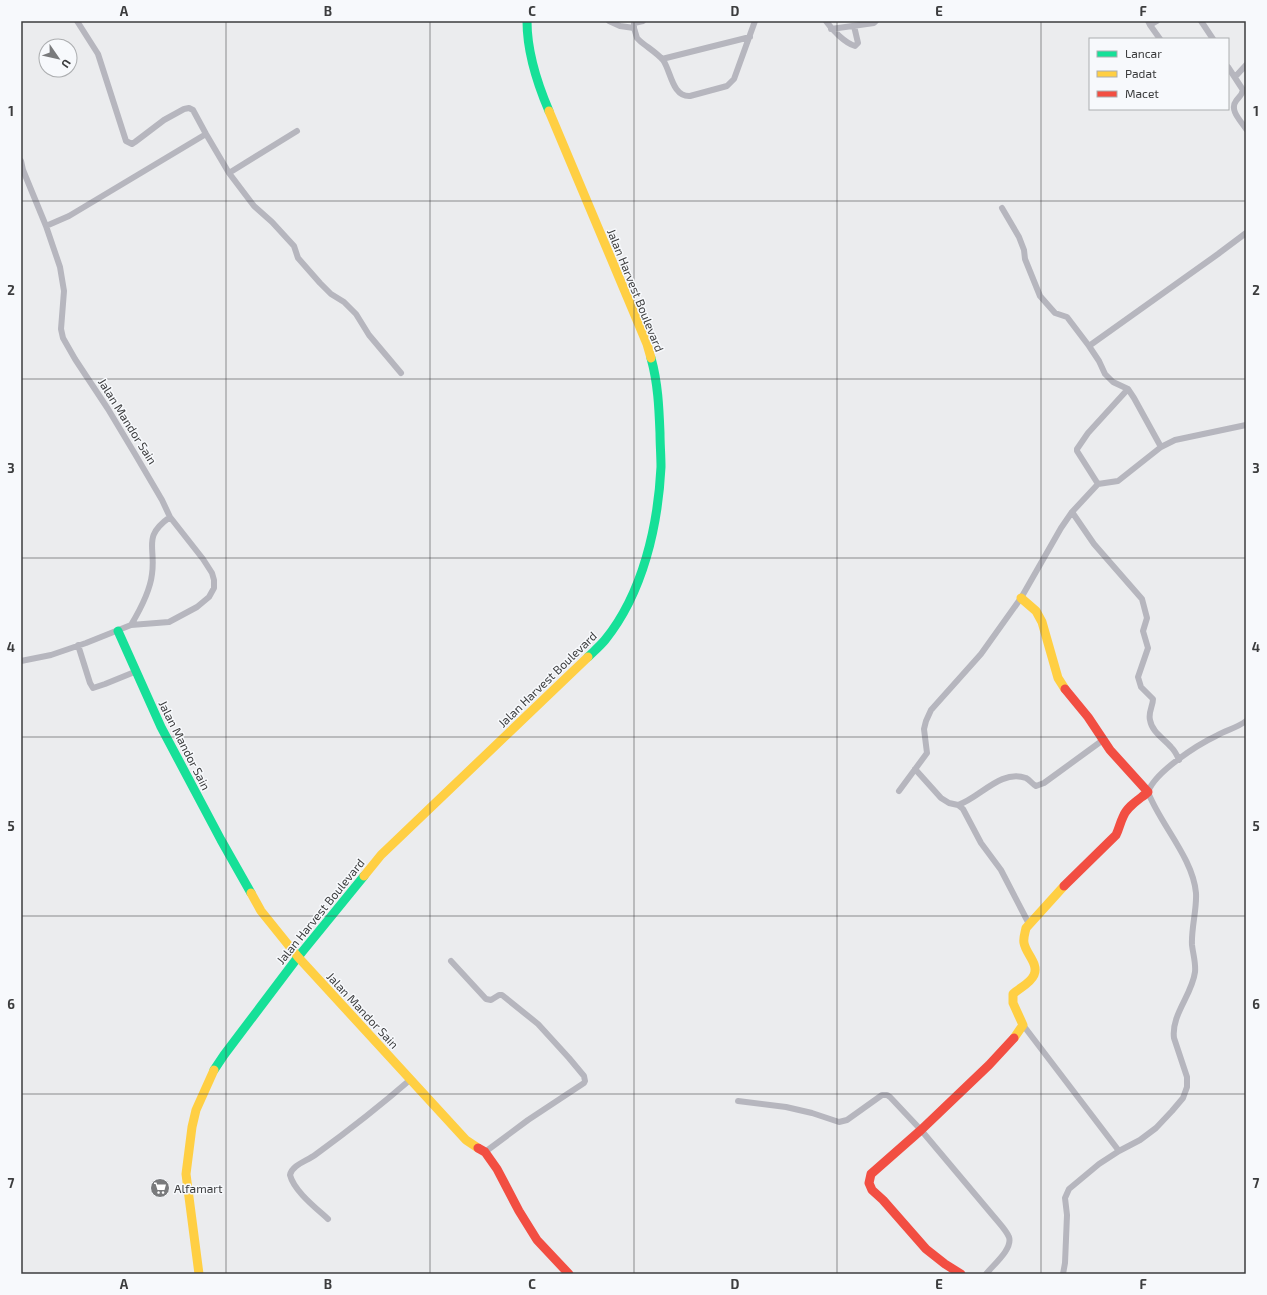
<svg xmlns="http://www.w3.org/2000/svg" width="1267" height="1295" font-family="'Exo 2',sans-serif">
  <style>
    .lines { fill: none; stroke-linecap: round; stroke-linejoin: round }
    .street { stroke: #b6b6be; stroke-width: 6 }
    .fast { stroke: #16e098; stroke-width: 9 }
    .slow { stroke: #ffcf43; stroke-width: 9 }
    .jam { stroke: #f24e42; stroke-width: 9 }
    .grid { fill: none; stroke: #3c3d3e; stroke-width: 1; stroke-opacity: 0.55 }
    .labels { text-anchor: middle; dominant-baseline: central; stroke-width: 3; stroke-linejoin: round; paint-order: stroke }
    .street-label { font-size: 12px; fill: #3c3d3e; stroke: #f7f9fc }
    .poi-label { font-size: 12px; fill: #3c3d3e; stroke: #f7f9fc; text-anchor: start }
    .neatline { fill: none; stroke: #3c3d3e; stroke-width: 1.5 }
    .grid-label { font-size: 13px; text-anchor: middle; font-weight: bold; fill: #3c3d3e }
  </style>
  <rect width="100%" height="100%" fill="#ebecee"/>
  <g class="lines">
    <path class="street" d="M77 21 98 54 126 141 132 144 135 142 164 120 184 109 189 108 193 110 206 134 229 173 254 206 272 222 294 246 298 258 320 283 331 294 344 302 356 314 369 335 401 373
      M609 21 620 26 634 28 637 38 640 41C647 47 657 53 663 60 671 71 672 97 690 96L727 86 734 79 755 21
      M826 21C832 30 845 43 855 46L858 43 854 26
      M1148 21 1150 25 1157 21
      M1201 21 1213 39
      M1150 25 1160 39
      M634 28V23L643 21
      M831 29 874 23 876 21
      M662 59 750 37
      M1228 67 1243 90C1242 95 1239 97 1236 101 1229 110 1241 121 1246 129
      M1235 77 1246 65
      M21 161 23 170 46 226 60 267 64 291 61 329 63 338 75 359 108 409 135 454 162 500 170 517C142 537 156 546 152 574 150 592 140 610 131 625L86 643 51 655 21 661
      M229 173 297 131
      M1002 208 1019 237 1024 250 1025 259 1040 296 1055 313 1067 317 1089 346 1099 361 1105 374 1113 382 1128 389 1134 398 1161 447
      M46 226 69 216 206 134
      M1089 346 1218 254 1246 233
      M1098 484 1077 451V449L1088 433 1128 389
      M1072 512 1094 544 1142 599 1147 618 1143 631 1148 648 1138 677 1141 687 1153 699C1153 706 1148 712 1150 720 1152 732 1163 738 1171 747 1174 750 1177 755 1179 760
      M131 625 169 622 197 607 209 597 214 588V580L212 573 203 559 170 517
      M78 645 90 683 93 688 105 684 137 671
      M915 769 941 798 949 803 958 805 963 809 981 843 1001 870 1029 924
      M899 791 927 753 924 729 926 721 931 710 981 654 1021 598 1061 528 1072 512 1098 484 1118 481 1161 447 1175 440 1246 425
      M958 805C980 798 1000 769 1026 778 1030 780 1032 784 1036 786L1044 783 1103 740
      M451 961 486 999 491 1000 499 995H502L538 1024 569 1058 584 1076 585 1081 584 1083 528 1120 485 1152
      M1023 1025 1119 1151
      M738 1101 786 1107 812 1113 839 1122 847 1120 882 1095H887L890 1097 921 1130 995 1218C1000 1224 1006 1230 1009 1237 1013 1249 993 1265 986 1274
      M328 1219C316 1208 294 1191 290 1175 292 1165 307 1161 315 1155 348 1131 380 1106 411 1079
      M1063 1274 1065 1263 1067 1215 1065 1198 1069 1189 1099 1164 1119 1151 1140 1140 1156 1128 1172 1111 1183 1098 1187 1087V1077L1174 1038C1171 1015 1192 995 1195 972 1196 963 1193 954 1192 945 1191 929 1197 909 1196 893 1193 858 1160 824 1148 792 1155 772 1197 745 1216 736 1226 730 1237 728 1246 721"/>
    <path class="fast" d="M527 21C527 52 537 83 549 111
      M118 631 161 727 221 840 251 893
      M588 657C593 652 600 646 605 640 643 593 658 526 661 467 661 456 660 444 660 433 659 408 658 383 651 358
      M214 1070 224 1055 298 957 364 876"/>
    <path class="slow" d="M549 111 647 344 651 358
      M1021 598 1036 611 1042 622 1058 678 1065 689
      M364 876 381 855 588 657
      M251 893 261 911 298 957 466 1140 478 1148
      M1014 1038 1023 1025 1013 1003V994C1019 988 1030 984 1034 975 1039 964 1026 954 1024 943 1023 938 1025 933 1026 928L1064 886
      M199 1274 186 1174 192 1127 196 1110 214 1070"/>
    <path class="jam" d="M1064 886 1116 835C1119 829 1120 823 1123 817 1127 806 1140 799 1148 792L1110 750 1088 717 1065 689
      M478 1148 485 1152 497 1169 519 1211 537 1240 569 1274
      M961 1274 945 1264 926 1249 883 1200 872 1190 869 1183 871 1174 921 1130 989 1065 1014 1038"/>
  </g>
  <path class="grid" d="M226 21V1274M430 21V1274M634 21V1274M837 21V1274M1041 21V1274M21 201H1246M21 379H1246M21 558H1246M21 737H1246M21 916H1246M21 1094H1246"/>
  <defs>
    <g id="supermarket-disc" transform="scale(1)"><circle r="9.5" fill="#797a7c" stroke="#f7f9fc"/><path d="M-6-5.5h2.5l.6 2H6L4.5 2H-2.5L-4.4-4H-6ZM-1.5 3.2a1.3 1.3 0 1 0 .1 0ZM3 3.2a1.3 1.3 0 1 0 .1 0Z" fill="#fff"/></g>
  </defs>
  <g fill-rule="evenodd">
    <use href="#supermarket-disc" x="160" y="1188"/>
  </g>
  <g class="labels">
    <g class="street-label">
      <text transform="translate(636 290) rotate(68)">Jalan Harvest Boulevard</text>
      <text transform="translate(128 421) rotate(58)">Jalan Mandor Sain</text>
      <text transform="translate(547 679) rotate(-44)">Jalan Harvest Boulevard</text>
      <text transform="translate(185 745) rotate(63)">Jalan Mandor Sain</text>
      <text transform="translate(320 911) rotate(-51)">Jalan Harvest Boulevard</text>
      <text transform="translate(363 1010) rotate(47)">Jalan Mandor Sain</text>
    </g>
    <g class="poi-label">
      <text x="174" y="1188">Alfamart</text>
    </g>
  </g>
  <rect width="1267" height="1295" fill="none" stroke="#f7f9fc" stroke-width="44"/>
  <rect x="1089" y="38" width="140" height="72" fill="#f7f9fc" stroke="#acaeb0"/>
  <rect x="1097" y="51" width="20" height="6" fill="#16e098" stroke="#acaeb0"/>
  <text x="1125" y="58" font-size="12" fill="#3c3d3e">Lancar</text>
  <rect x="1097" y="71" width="20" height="6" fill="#ffcf43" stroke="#acaeb0"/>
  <text x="1125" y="78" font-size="12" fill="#3c3d3e">Padat</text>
  <rect x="1097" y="91" width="20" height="6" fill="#f24e42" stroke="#acaeb0"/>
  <text x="1125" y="98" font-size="12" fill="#3c3d3e">Macet</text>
  <g transform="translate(58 58) rotate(124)"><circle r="19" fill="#f7f9fc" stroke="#acaeb0"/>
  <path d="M0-3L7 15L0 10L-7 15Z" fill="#797a7c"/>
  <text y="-6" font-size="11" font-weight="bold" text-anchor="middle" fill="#3c3d3e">U</text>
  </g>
  <rect x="22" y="22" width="1223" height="1251" class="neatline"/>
  <g class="grid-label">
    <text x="124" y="16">A</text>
    <text x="328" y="16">B</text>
    <text x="532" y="16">C</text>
    <text x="735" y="16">D</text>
    <text x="939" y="16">E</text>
    <text x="1143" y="16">F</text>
    <text x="11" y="116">1</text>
    <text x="1256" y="116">1</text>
    <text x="11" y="295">2</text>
    <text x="1256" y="295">2</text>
    <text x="11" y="473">3</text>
    <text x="1256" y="473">3</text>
    <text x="11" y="652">4</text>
    <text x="1256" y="652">4</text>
    <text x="11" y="831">5</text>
    <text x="1256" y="831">5</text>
    <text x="11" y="1009">6</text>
    <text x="1256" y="1009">6</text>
    <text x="11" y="1188">7</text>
    <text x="1256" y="1188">7</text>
    <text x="124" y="1289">A</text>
    <text x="328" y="1289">B</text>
    <text x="532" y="1289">C</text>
    <text x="735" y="1289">D</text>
    <text x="939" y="1289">E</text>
    <text x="1143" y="1289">F</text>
  </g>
</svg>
